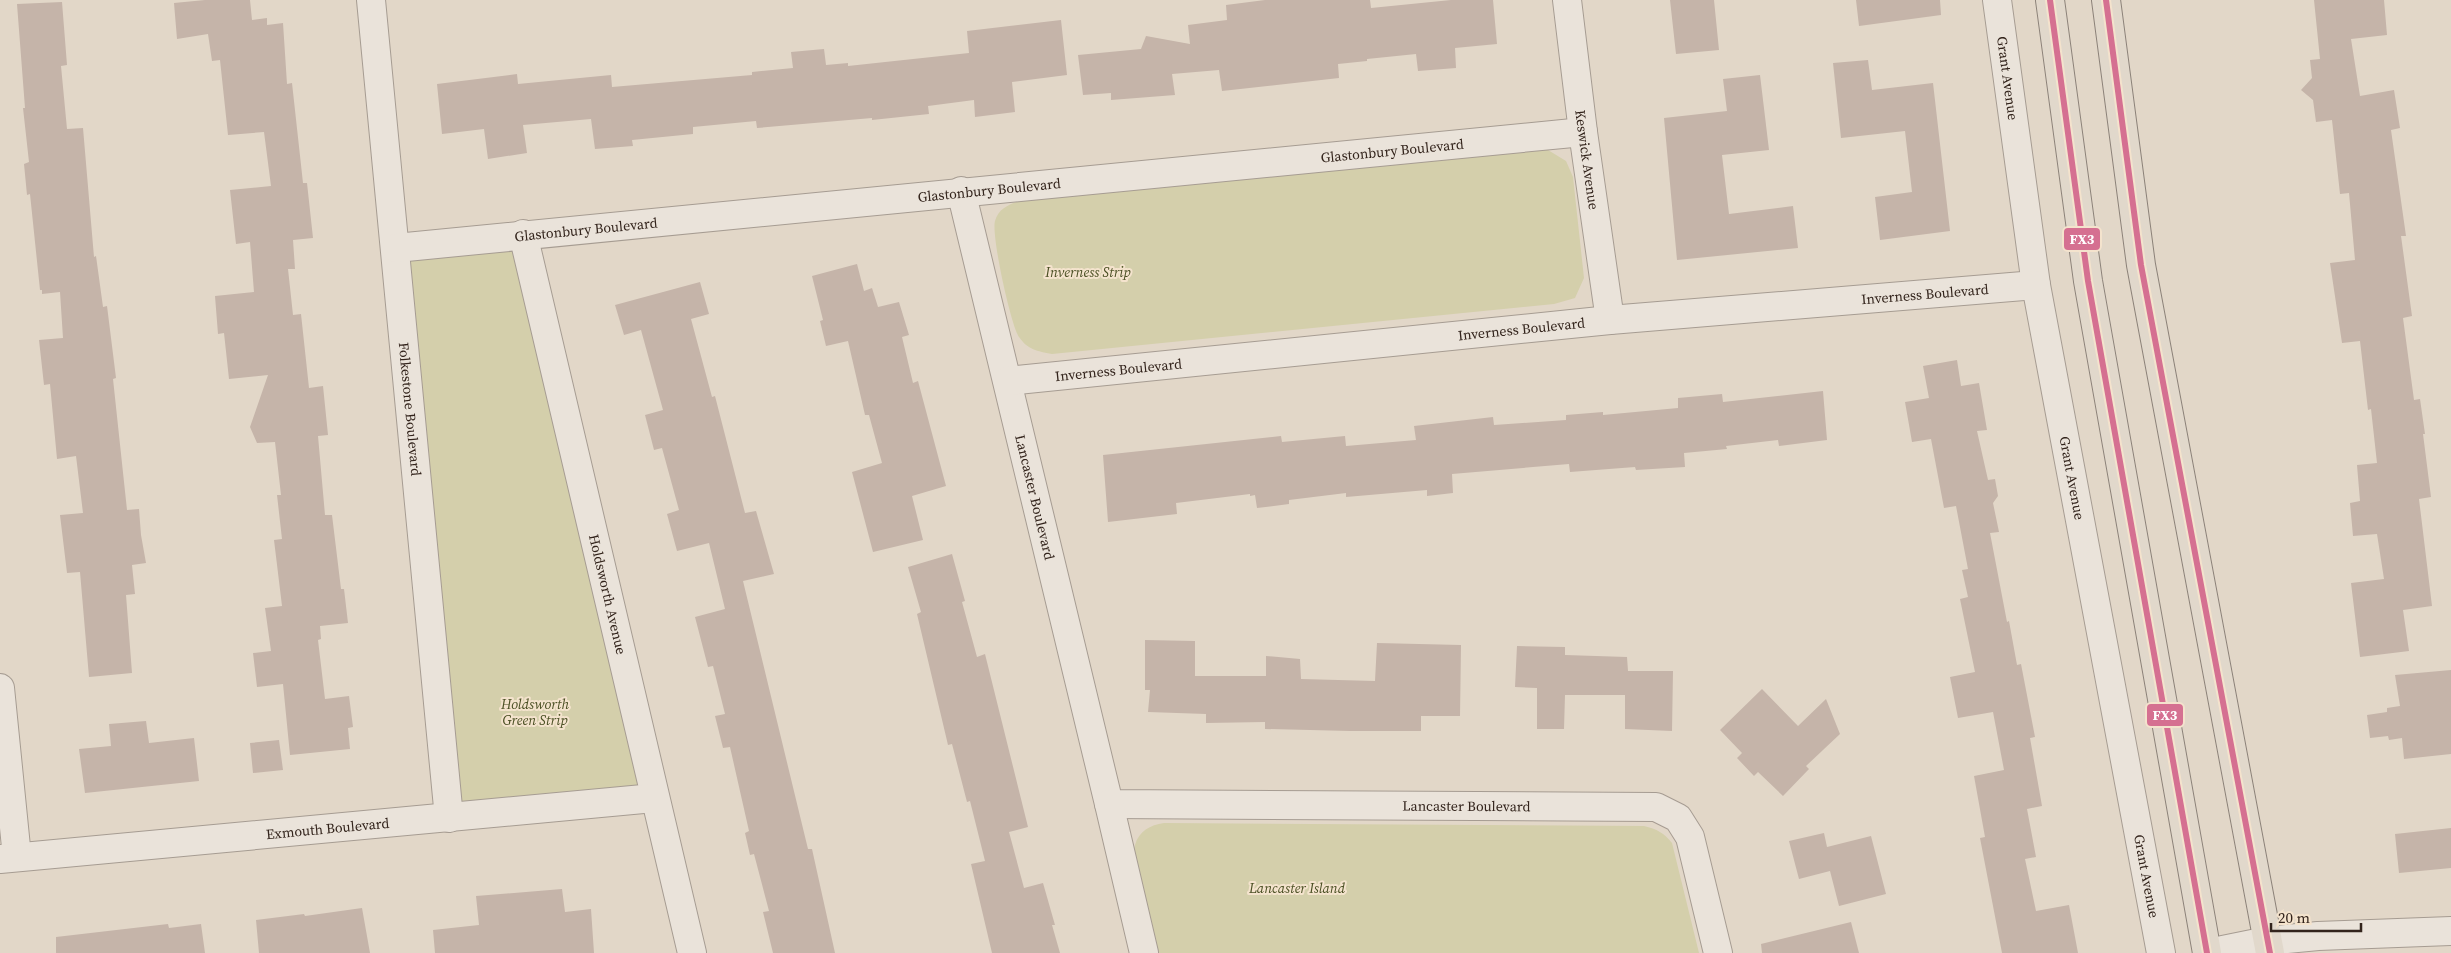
<svg xmlns="http://www.w3.org/2000/svg" width="2451" height="953" font-family="'Source Serif 4',serif">
  <style>
    .green { fill: #d4cfab }
    .building { fill: #c5b4a9 }
    .lines { fill: none; stroke-linecap: round; stroke-linejoin: round }
    .minor-casing { stroke: #a69c92; stroke-width: 30 }
    .major-casing { stroke: #8c8279; stroke-width: 30 }
    .minor { stroke: #eae3da; stroke-width: 28 }
    .major { stroke: #e1d8cb; stroke-width: 28 }
    .bus-1-casing { stroke: #f4e3cd; stroke-width: 10 }
    .bus-1 { stroke: #d57091; stroke-width: 6 }
    .labels { text-anchor: middle; dominant-baseline: central; stroke-width: 4; stroke-linejoin: round; paint-order: stroke }
    .street-label { font-size: 14px; fill: #33241c; stroke: #f4e3cd }
    .park-label { font-size: 14px; font-style: italic; fill: #4a4f23; stroke: #f4e3cd }
    .line-badge { stroke: #f4e3cd; stroke-width: 2 }
    .badge-label { font-size: 14px; text-anchor: middle; font-weight: bold; fill: #fff }
  </style>
  <rect width="100%" height="100%" fill="#e2d7c8"/>
  <path class="green" d="M1548 150 1566 161 1573 177 1584 278 1575 298 1554 304 1052 354C1037 351 1028 350 1019 337 1011 326 991 235 995 221 999 207 1011 204 1024 199Z
    M523 234 654 798 449 818 396 248Z
    M1164 823 1644 826C1657 829 1664 833 1672 843L1699 953H1156C1151 932 1129 863 1135 845 1139 831 1150 825 1164 823Z"/>
  <path class="building" d="M205 0H250L252 20 267 18V25L283 23 287 84 292 83 303 183H307L313 238 293 240 295 269H288L293 315 301 314 309 388 323 386 328 435 318 436 325 515H332L341 589H344L348 623 320 626 321 639 318 640 325 699 349 696 353 727 348 728 350 749 290 755 283 684 257 687 253 653 271 651 265 608 282 606 274 540 282 539 277 495H281L275 442 257 443 250 427 268 375 229 379 224 333 218 334 215 296 254 292 250 242 236 244 230 190 271 186 264 132 228 135 220 60 212 61 208 34 177 39 174 3Z
    M1265 0H1370L1371 8 1451 0H1493L1497 44 1455 48 1456 68 1418 71 1416 54 1367 59V61L1338 64 1339 78 1222 91 1219 70 1172 74 1175 95 1111 100V93L1083 95 1078 55 1141 49 1146 36 1190 44 1188 25 1227 20 1226 5Z
    M1670 0H1714L1719 50 1676 54Z
    M1856 0H1940L1941 15 1859 26Z
    M2314 0H2384L2387 35 2351 39 2360 96 2394 90 2400 128 2391 130 2406 236H2401L2412 316 2403 318 2414 400 2420 399 2425 434H2423L2431 497 2419 499 2432 606 2403 610 2409 651 2360 657 2351 583 2384 579 2377 534 2353 536 2350 503 2360 501 2357 465 2377 463 2371 409 2368 410 2360 341 2342 343 2330 263 2355 260 2349 193 2340 194 2332 120 2316 122 2313 100 2301 90 2312 78 2310 60 2320 59Z
    M62 2 67 65 61 66 67 129 83 128 94 257 96 256 103 307 107 306 116 378 113 379 127 510 139 509 141 535 146 563 132 565 135 594 126 595 132 673 89 677 80 572 67 573 60 515 83 513 76 456 57 459 50 384 44 385 39 340 63 338 60 292 42 294V290H40L30 194 27 195 24 164 29 162 23 108H25L17 4Z
    M1061 20 1067 75 1012 82 1015 112 975 117 974 100 928 106 929 114 872 120V118L757 128 756 121 693 127V134L632 140 633 146 595 149 591 119 523 125 527 153 488 159 484 129 442 134 437 84 517 74 518 84 611 75 612 87 752 75V72L793 68 791 52 824 49 826 65 848 63V66L969 53 967 31Z
    M1868 60 1872 90 1933 83 1950 231 1880 240 1875 197 1912 192 1905 131 1841 138 1833 63Z
    M1760 75 1769 150 1722 155 1729 214 1793 206 1798 248 1677 260 1664 118 1727 111 1723 79Z
    M857 264 864 291 872 288 878 307 899 302 909 335 902 337 913 383 918 381 946 486 912 496 923 540 873 552 852 472 882 463 869 415H865L848 341 826 346 820 321 823 320 812 276Z
    M700 282 709 314 691 319 712 397 715 396 745 513 756 511 774 574 743 581 808 849H812L835 953H773L763 912 769 911 754 854 750 855 745 833 749 831 730 747 723 748 715 716 725 714 713 666 708 667 695 617 725 609 709 543 677 551 667 514 679 510 662 448 654 450 645 415 663 410 641 330 624 335 615 305Z
    M1957 360 1961 386 1979 383 1987 430 1977 431 1988 480 1995 479 1998 496 1993 503 1999 532 1990 533 2007 622 2009 621 2017 665 2021 664 2035 737 2030 738 2042 806 2027 809 2036 857 2025 859 2036 911 2069 905 2078 953H2002L1980 838 1985 837 1974 776 2004 770 1993 712 1958 718 1950 677 1975 672 1960 599 1968 597 1962 570 1968 569 1956 506 1944 508 1931 439 1912 442 1905 402 1929 398 1923 366Z
    M1823 391 1827 440 1779 446 1778 440 1726 446 1727 449 1684 453 1685 467 1636 470 1635 467 1570 472 1569 464 1452 474 1453 493 1427 496V490L1346 497V493L1289 500V504L1257 508 1255 495 1250 496V494L1176 503 1177 514 1108 522 1103 455 1281 436 1282 442 1345 436 1346 446 1416 440 1414 426 1493 417 1494 425 1566 420V415L1603 412V415L1678 408V398L1722 394 1723 402Z
    M952 554 965 601 962 602 977 657 985 654 1028 827 1009 832 1024 888 1043 883 1055 925H1052L1060 953H992L971 864 985 861 970 801 967 802 952 744 948 745 917 614 921 612 908 567Z
    M1145 640 1195 641V676H1266V656L1300 659 1301 679 1375 681 1377 643 1461 645 1460 716H1421V731H1350L1265 729V722L1206 723V714L1148 712 1150 690H1145Z
    M1517 646 1565 647V655L1627 657 1628 671H1673L1672 731 1625 729V695H1565L1564 729H1537V688L1515 687Z
    M2451 670V754L2404 759 2402 738 2389 740 2388 736 2370 738 2367 715 2387 712V708L2400 706 2395 675Z
    M1762 689 1798 726 1826 699 1840 734 1806 766 1809 769 1783 796 1758 772 1754 776 1737 758 1742 753 1720 730Z
    M146 721 149 743 194 738 199 781 85 793 79 749 111 746 109 724Z
    M279 740 283 770 253 773 250 743Z
    M2451 828V868L2399 873 2395 834Z
    M1824 833 1827 847 1871 836 1886 894 1839 906 1830 871 1799 879 1789 841Z
    M562 889 565 912 591 909 594 953H435L433 930 479 925 476 896Z
    M362 908 370 953H259L256 920 304 914 305 916Z
    M1851 922 1859 953H1762L1761 944Z
    M168 924 169 928 201 924 205 953H56V937Z"/>
  <g class="lines">
    <g class="minor-casing">
      <g id="minor">
        <path id="s1" d="M371 0 449 818"/>
        <path id="s2" d="M1567 0 1583 132 1610 320"/>
        <path id="s3" d="M1997 0 2036 285 2161 953"/>
        <path id="s4" d="M961 191 1109 804 1656 807 1678 818 1690 837 1718 953"/>
        <path id="s5" d="M523 234 692 953"/>
        <path id="s6" d="M396 248 1583 132"/>
        <path id="s7" d="M1008 381 1610 320 2036 285"/>
        <path d="M0 688 17 857"/>
        <path d="M1109 804 1144 953"/>
        <path id="s8" d="M0 859 654 798"/>
        <path d="M2208 953 2267 941 2318 936 2451 931"/>
      </g>
    </g>
    <g class="major-casing">
      <path id="major" d="M2050 0 2088 281 2207 953
        M2106 0 2141 265 2270 953"/>
    </g>
    <use href="#minor" class="minor"/>
    <use href="#major" class="major"/>
    <g class="bus-1-casing">
      <path id="bus-1" d="M2050 0 2088 281 2207 953
        M2106 0 2141 265 2270 953"/>
    </g>
    <use href="#bus-1" class="bus-1"/>
  </g>
  <g class="labels">
    <g class="street-label">
      <text stroke="none"><textPath href="#s3" startOffset="79">Grant Avenue</textPath></text>
      <text stroke="none"><textPath href="#s6" startOffset="1001">Glastonbury Boulevard</textPath></text>
      <text stroke="none"><textPath href="#s2" startOffset="161">Keswick Avenue</textPath></text>
      <text stroke="none"><textPath href="#s6" startOffset="596">Glastonbury Boulevard</textPath></text>
      <text stroke="none"><textPath href="#s6" startOffset="191">Glastonbury Boulevard</textPath></text>
      <text stroke="none"><textPath href="#s7" startOffset="921">Inverness Boulevard</textPath></text>
      <text stroke="none"><textPath href="#s7" startOffset="516">Inverness Boulevard</textPath></text>
      <text stroke="none"><textPath href="#s7" startOffset="111">Inverness Boulevard</textPath></text>
      <text stroke="none"><textPath href="#s1" startOffset="411">Folkestone Boulevard</textPath></text>
      <text stroke="none"><textPath href="#s3" startOffset="484">Grant Avenue</textPath></text>
      <text stroke="none"><textPath href="#s4" startOffset="315">Lancaster Boulevard</textPath></text>
      <text stroke="none"><textPath href="#s5" startOffset="370">Holdsworth Avenue</textPath></text>
      <text stroke="none"><textPath href="#s4" startOffset="988">Lancaster Boulevard</textPath></text>
      <text stroke="none"><textPath href="#s8" startOffset="329">Exmouth Boulevard</textPath></text>
      <text stroke="none"><textPath href="#s3" startOffset="889">Grant Avenue</textPath></text>
    </g>
    <g class="park-label">
      <text x="1088" y="272">Inverness Strip</text>
      <text x="535" y="704">Holdsworth<tspan x="535" dy="16">Green Strip</tspan></text>
      <text x="1297" y="888">Lancaster Island</text>
    </g>
  </g>
  <g class="line-badge">
    <rect x="2063" y="227" width="38" height="24" rx="5" fill="#d57091"/>
    <rect x="2146" y="703" width="38" height="24" rx="5" fill="#d57091"/>
  </g>
  <g class="badge-label">
    <text x="2082" y="244">FX3</text>
    <text x="2165" y="720">FX3</text>
  </g>
  <path d="M2271 923v8h90v-8" fill="none" stroke="#33241c" stroke-width="2.5"/>
  <text x="2278" y="923" font-size="15" fill="#33241c" stroke="#f4e3cd" stroke-width="4" paint-order="stroke">20 m</text>
</svg>
